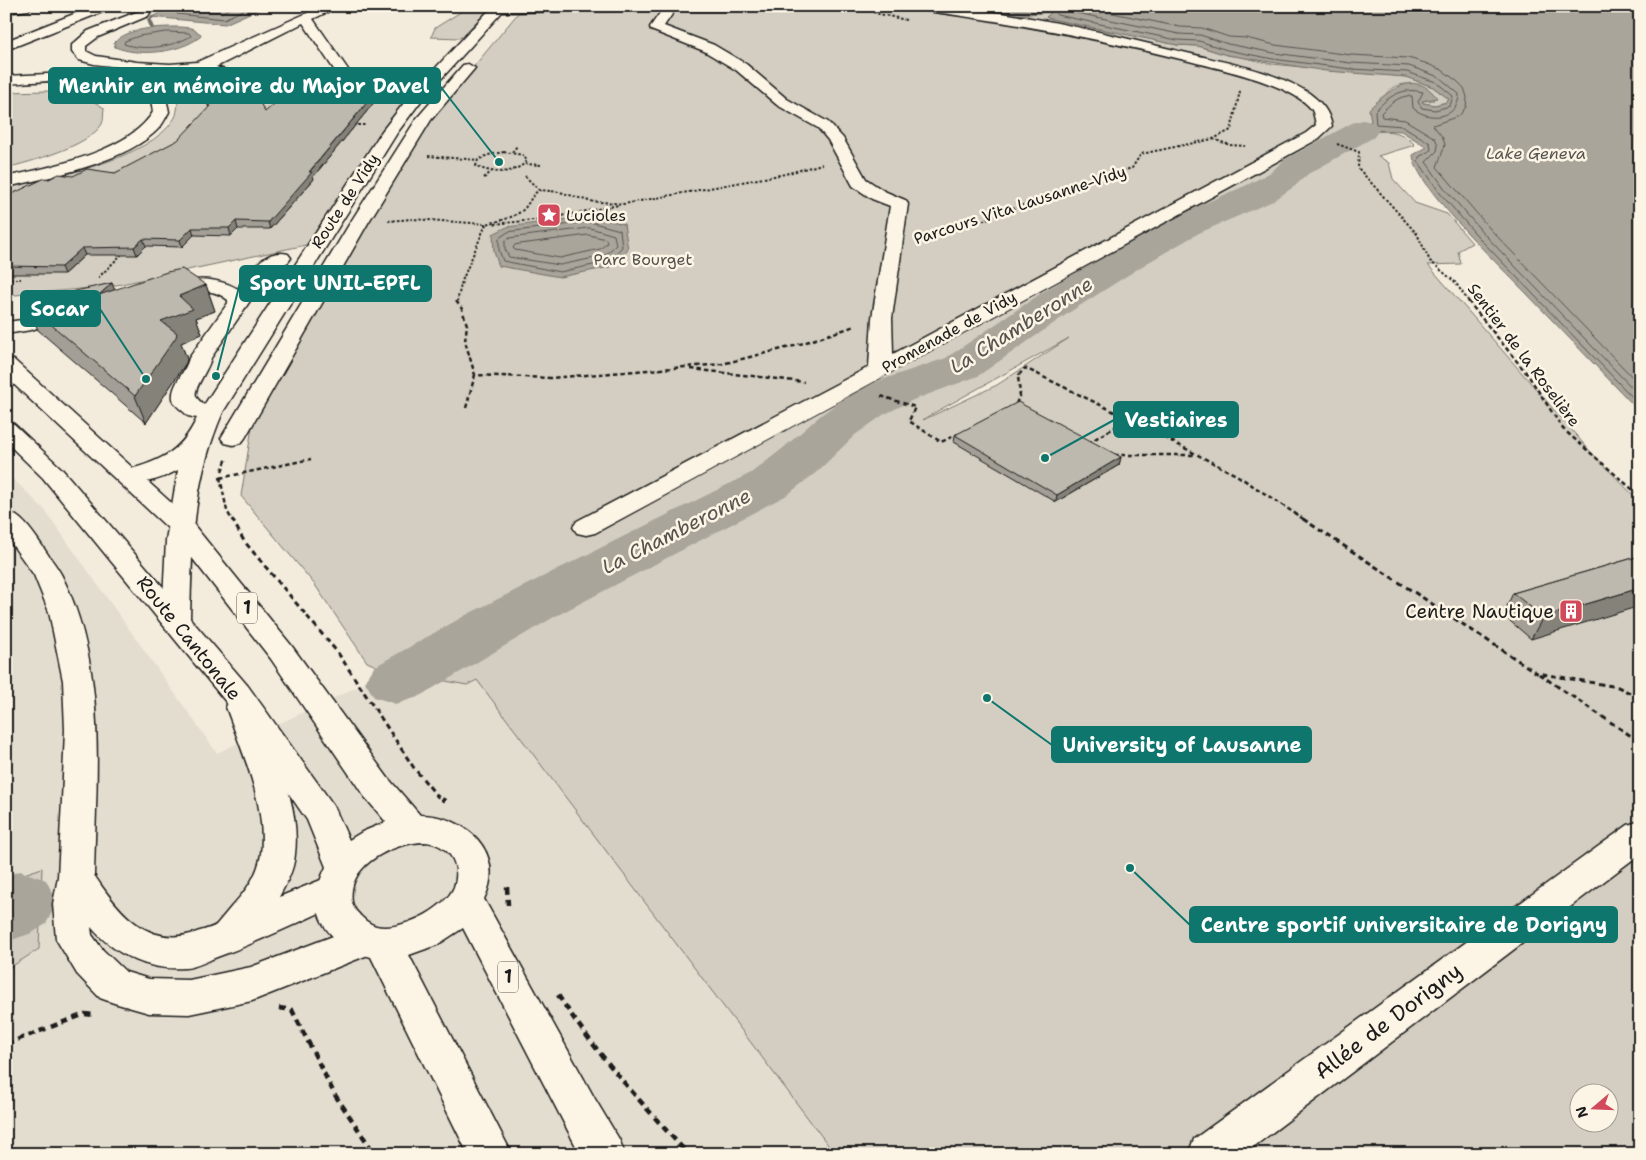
<svg xmlns="http://www.w3.org/2000/svg" width="1646" height="1160" font-family="'Shantell Sans',sans-serif">
  <style>
    .built { fill: #e3ddcf; fill-rule: evenodd }
    .green { fill: #d3cec1; stroke: #78756e; fill-rule: evenodd }
    .water { fill: #aaa59b; stroke: #716e68 }
    .lines { fill: none; stroke-linecap: round; stroke-linejoin: round }
    .shore { stroke: #55534f; stroke-width: 1 }
    .stream { fill: #716e68; fill-rule: evenodd }
    .river { fill: #aaa59b; fill-rule: evenodd }
    .minor-casing { stroke: #1c1c1c; stroke-width: 3 }
    .major-casing { stroke: #1c1c1c; stroke-width: 3 }
    .highway-casing { stroke: #1c1c1c; stroke-width: 3 }
    .path-far3 { stroke: #1c1c1c; stroke-width: 2; stroke-dasharray: 2.5 2; stroke-linecap: butt }
    .path-far2 { stroke: #1c1c1c; stroke-width: 2.5; stroke-dasharray: 4.5 3; stroke-linecap: butt }
    .path-far1 { stroke: #1c1c1c; stroke-width: 3; stroke-dasharray: 5.5 4; stroke-linecap: butt }
    .path { stroke: #1c1c1c; stroke-width: 4.5; stroke-dasharray: 7 5; stroke-linecap: butt }
    .minor { fill: #fcf5e5; fill-rule: evenodd }
    .major { fill: #fcf5e5; fill-rule: evenodd }
    .highway { fill: #fcf5e5; fill-rule: evenodd }
    .wall { fill: #a39f96; stroke: #1c1c1c }
    .shaded-wall { fill: #85827a; stroke: #1c1c1c }
    .building { fill: #beb9ae; stroke: #1c1c1c }
    .labels { text-anchor: middle; dominant-baseline: central; stroke-width: 5; stroke-linejoin: round; paint-order: stroke }
    .far-water-label { font-size: 16px; font-style: italic; fill: #55534f; stroke: #fcf5e5 }
    .far-street-label { font-size: 16px; fill: #1c1c1c; stroke: #fcf5e5 }
    .far-poi-label { font-size: 16px; fill: #1c1c1c; stroke: #fcf5e5; text-anchor: start }
    .far-park-label { font-size: 16px; fill: #53514e; stroke: #fcf5e5 }
    .shield { fill: #fcf5e5; stroke: #5f5d58; stroke-width: 1 }
    .shield-label { font-size: 18px; font-weight: bold; fill: #1c1c1c }
    .poi-label { font-size: 19px; fill: #1c1c1c; stroke: #fcf5e5; text-anchor: end }
    .street-label { font-size: 19px; fill: #1c1c1c; stroke: #fcf5e5 }
    .water-label { font-size: 20px; font-style: italic; fill: #55534f; stroke: #fcf5e5 }
    .near-street-label { font-size: 22px; fill: #1c1c1c; stroke: #fcf5e5 }
    .leader { fill: none; stroke: #0f766e; stroke-width: 2 }
    .callout-dot { fill: #0f766e; stroke: #fcf5e5; stroke-width: 2 }
    .callout { fill: #0f766e; stroke: #0f766e; stroke-width: 2 }
    .callout-label { font-size: 20px; text-anchor: middle; font-weight: bold; fill: #fff }
  </style>
  <rect width="100%" height="100%" fill="#f3ecdd"/>
  <filter id="ink" filterUnits="userSpaceOnUse"><feTurbulence type="fractalNoise" baseFrequency=".02" numOctaves="2"/><feDisplacementMap in="SourceGraphic" scale="10" xChannelSelector="R" yChannelSelector="G"/><feConvolveMatrix kernelMatrix="1 2 1 2 8 2 1 2 1" color-interpolation-filters="sRGB"/></filter>
  <g filter="url(#ink)">
    <path class="built" d="M1341 164 1589 450 1640 502V1154H6V472L44 509 217 753 997 385ZM1578 1092H1608V1122H1578Z"/>
    <path class="green" d="M470 6H492L460 38 431 37 435 28Z
      M524 6H970L1017 15 1049 12 1052 13 1046 17 1051 19 1111 32 1128 33 1126 34 1177 45 1198 46 1227 55 1242 57 1272 64 1406 77 1433 87 1449 99 1447 102 1435 105 1423 103 1422 101 1434 100 1414 84C1380 82 1385 104 1372 121 1370 123 1365 125 1362 127L1363 130 1359 133C1382 132 1398 126 1415 145L1378 156 1389 163 1393 179 1415 203 1447 214 1472 243 1458 251 1461 264 1428 265 1589 450 1640 502V1154H835L477 680 467 685 408 674 396 682 385 670 367 662 315 585 241 496 255 408 423 128ZM1069 338 997 385 923 420 925 418ZM1578 1092H1608V1122H1578Z
      M191 76 411 95 306 245 112 286 15 295 6 291V187C50 179 150 159 174 119 177 115 177 109 178 104L171 93 156 85Z
      M47 91C68 94 87 95 104 108 103 113 104 120 102 124 89 146 30 162 6 168V92Z
      M42 868 39 949 6 970V880Z"/>
    <path class="water" d="M177 6 261 8 225 24 151 17Z
      M970 6H1640V412C1602 373 1565 333 1527 294 1503 269 1414 185 1413 155L1427 147 1401 131 1363 130 1361 127 1371 121 1369 109C1387 91 1416 68 1437 98L1422 101 1423 103 1435 105 1447 102 1449 99 1433 87 1406 77 1326 71 1227 55 1198 46 1177 45 1051 19 1046 17 1051 13 1049 12 1017 15Z
      M180 27 191 28 201 34 200 37C179 53 139 57 115 47L114 43C128 27 160 27 180 27Z
      M590 216 624 224 628 249 610 267 560 277 499 266 494 252 493 234 507 227Z"/>
    <g class="lines">
      <path class="shore" d="M177 6V14L224 19 252 6
        M183 6 185 9 222 12 236 6
        M997 6 1017 10 1050 7 1057 15 1177 40 1199 41 1227 50 1273 59 1351 69 1407 72 1436 82 1453 96 1450 106 1435 110 1422 108 1418 102 1423 92C1402 87 1389 96 1375 111L1376 124 1403 126 1430 143 1431 150 1419 157 1418 161 1440 193 1480 239 1640 405
        M1059 6 1062 10 1179 34 1200 35 1228 44 1274 53 1351 63 1409 66 1439 77 1459 94C1459 119 1429 122 1413 108L1412 96C1400 94 1389 105 1381 113L1382 117 1405 120 1435 138 1438 145 1437 151 1426 162 1445 189 1485 235 1640 396
        M1079 6 1180 27 1202 28 1229 37 1246 38 1275 45 1351 55 1408 58 1425 63 1442 70 1457 81 1464 88 1467 97 1466 107 1459 116 1433 125 1443 138 1445 145 1437 167 1491 230 1640 385
        M167 32 189 33 191 36C173 47 144 51 124 44L125 41 139 36Z
        M590 222 620 230 622 247 607 262 560 272 503 261 499 250V238L508 232Z
        M590 228 614 235 616 245 604 256 560 265 509 257 505 249V241L510 238Z
        M589 235 606 239 607 243 600 249 560 258 515 250 513 248 515 245Z"/>
      <path class="stream" d="M152 16 155 17 151 20 154 28 152 29 150 28 147 20Z"/>
      <path class="river" d="M1363 120 1374 123 1379 130 1374 137 1308 174 1295 186 1273 201 1199 233 1147 263 1073 310 978 376 913 400 883 415 855 435 818 471 787 495 554 617 418 697 396 704 374 697 365 682 374 667 466 615 751 473 782 449 821 415 849 395 881 380 946 358 1043 292 1119 247 1173 217 1247 185 1271 172 1284 160 1352 123Z
        M20 871 46 880 57 902 46 924 32 933 6 942V876Z"/>
      <g class="minor-casing">
        <path id="minor" d="M6 6H34L28 10 6 13Z
          M323 6H340L313 19 349 71 356 78 363 81 419 86 493 6H751L745 10H675L664 26 714 45 746 64 787 99 828 122 843 138 866 179 884 191 905 200 908 204 892 318 893 354 1306 133 1316 125C1315 120 1314 114 1312 110 1293 84 1220 69 1189 61 1100 39 1011 22 920 10L914 6C1001 6 1101 32 1187 53 1227 63 1273 70 1309 93 1321 102 1329 111 1332 126L1318 139C1077 270 837 403 595 533L586 535 577 533 573 527 577 521 869 367 872 318 890 206 872 199 853 186 828 140 818 128 777 105 736 70 704 51 651 30 650 27 662 10 502 12 421 101 397 133 223 412C192 483 192 545 190 620L186 627 176 630 166 627 162 620 166 540 178 470C162 479 138 487 120 482L117 477 120 472C157 462 180 455 197 418L188 416C184 411 176 407 174 402 168 387 186 373 189 358L228 303V300C204 281 184 300 160 294L157 290 160 286C186 279 214 275 238 289 250 272 264 248 288 254L291 258 288 262 269 273 211 358C209 369 193 389 196 396 197 399 202 403 204 405L382 131 411 94C388 92 358 95 340 79L293 84 258 85 219 78 202 70 170 73 94 64 79 60 72 52V45L88 31 144 9 148 10 150 13 148 16 98 37 86 46V51L96 56 137 62 170 64 197 62ZM303 23 335 71C295 76 254 81 216 67Z
          M468 64 475 68 431 120 368 223 245 438 241 443 233 445 225 443 221 438 350 223 417 118 463 65Z
          M71 305 78 307 81 311 78 315 31 330 6 334V322L22 320Z
          M6 511C22 515 34 534 43 547 49 557 57 566 62 576 108 668 96 776 94 875 118 911 148 950 197 932 202 930 214 928 217 924 222 918 227 912 232 906 246 891 258 875 261 854 267 805 242 752 226 707L230 699 241 696 252 699 256 707C274 752 301 805 295 854 294 870 286 884 279 897L333 875 346 879 351 890 346 901C303 920 261 941 217 957 207 961 195 968 185 968 148 971 115 955 91 927L92 935 103 950 126 972 149 979 189 980 251 967 365 924 378 929 383 940 378 951 252 1001 189 1014 149 1013 114 1003 100 998 77 974 56 939 53 904 58 877 62 800 65 730 63 681 49 612 34 575 6 536Z
          M1640 821V854L1244 1154H1188L1194 1139 1628 825Z"/>
      </g>
      <g class="major-casing">
        <path id="major" d="M6 359 14 360 189 519 291 645 388 778 420 815C466 815 507 853 484 899L595 1099 619 1139 625 1154H580L463 928 437 945 409 955 512 1154H468L371 957C327 944 303 912 326 867L307 820 226 702 43 478 6 442V422L14 424 61 468 248 686 334 806 349 840 362 832 386 822 364 796 271 659 171 531 6 377ZM424 842C448 843 462 864 454 887 445 910 399 932 376 926 369 924 362 918 358 913 351 906 351 898 352 889 358 859 397 843 424 842Z"/>
      </g>
      <g class="highway-casing">
        <path id="highway" d="M94 6H112L110 9 6 50V41Z
          M68 73C90 74 153 75 165 97 167 101 168 107 169 112 166 117 163 124 159 128 129 161 49 178 6 187V177C50 167 129 152 153 112L151 99C115 73 49 81 6 84V76Z"/>
      </g>
      <path class="path-far3" d="M856 6 879 14 906 20
        M201 88 210 109
        M353 125H366
        M1213 139 1230 145 1245 146
        M1337 144 1359 152 1358 168 1417 234 1430 261 1455 282 1469 302
        M504 152 523 155 527 161C514 175 492 174 476 166L478 160 488 155Z
        M512 152 517 146
        M428 156 478 160
        M525 164 543 165
        M525 176 539 190
        M484 178 491 172
        M388 221 413 219 486 224
        M495 224 544 219 619 205
        M918 239 984 220 1047 195 1132 168 1141 154 1213 139 1231 130 1240 91
        M98 278 124 252
        M6 279H21
        M457 302 462 281 486 224C499 221 514 218 524 209 530 202 531 196 539 190L560 192 589 201 624 204 785 174 822 164"/>
      <path class="path-far2" d="M456 301 462 309 467 325 465 341 475 375 550 378 722 364 794 346 855 326
        M1468 301 1528 375 1563 429 1640 496
        M691 369 804 382
        M881 396 915 407 909 421 941 442 958 434
        M1016 404 1020 394 1018 376 1025 368 1129 419 1238 476 1305 520
        M466 408 475 375
        M1088 443 1129 419
        M1114 455H1195
        M222 471 227 458
        M220 477 227 511 232 520
        M220 478 311 459"/>
      <path class="path-far1" d="M232 519 244 541 338 653 414 768 437 796 444 801
        M1303 519 1537 673 1618 687 1640 698
        M1539 674 1640 742"/>
      <path class="path" d="M442 799 445 801
        M507 887 508 905
        M558 995C596 1053 641 1103 688 1154
        M279 1008 292 1010 335 1095 375 1154
        M6 1044 85 1014 95 1015"/>
      <use href="#minor" class="minor"/>
      <use href="#major" class="major"/>
      <use href="#highway" class="highway"/>
    </g>
    <path class="wall" d="M381 94 313 177 314 179 270 229H238L231 236 194 235 182 247 146 246 137 255H85L64 274H6V194H12L49 179 115 173 265 112Z
      M112 283 114 290 206 285 215 311 196 318 202 334 181 343 187 359 186 363 146 423 38 330 27 304Z
      M955 435 1121 457 1119 465 1056 502 954 442Z
      M1640 556 1531 639 1503 615 1513 593Z"/>
    <path class="shaded-wall" d="M379 88 381 94 313 177 314 179 270 229 268 222Z
      M236 221 238 229 231 236 229 228Z
      M192 228 194 235 182 247 180 240Z
      M143 239 146 246 137 255 134 247Z
      M82 248 85 255 64 274 61 267Z
      M112 283 122 308 99 295Z
      M206 285 215 311 196 318 202 334 181 343 187 359 186 363 146 423 135 396 161 321 179 296Z
      M1121 457 1119 465 1056 502 1057 495Z
      M1640 588V606L1531 639 1543 617Z"/>
    <path class="building" d="M250 84 265 112 292 88H379L309 172H312L268 222 236 221 229 228H192L180 240 143 239 134 247 82 248 61 267 6 266V194H12L45 178 49 179 59 174 73 176 87 169 115 173 178 140 211 105 205 90Z
      M182 269 206 285 179 296 193 309 161 321 177 333 176 337 135 396 27 304 57 295 112 283 99 295 167 272Z
      M1018 402 1121 457 1057 495 955 435Z
      M1640 556V588L1543 617 1513 593Z"/>
  </g>
  <defs>
    <g id="sight-square" transform="scale(1.25)"><rect x="-9" y="-9" width="18" height="18" rx="4" fill="#d1495b" stroke="#fcf5e5"/><path d="M0-6L1.8-2.2L6-1.7L2.9 1.2L3.7 5.4L0 3.3L-3.7 5.4L-2.9 1.2L-6-1.7L-1.8-2.2Z" fill="#fff"/></g>
    <g id="building-square" transform="scale(1.25)"><rect x="-9" y="-9" width="18" height="18" rx="4" fill="#d1495b" stroke="#fcf5e5"/><path d="M-4-6H4V6H1V3H-1V6H-4ZM-2.5-4.3h1.7v1.8h-1.7ZM.8-4.3h1.7v1.8H.8ZM-2.5-1h1.7V.8h-1.7ZM.8-1h1.7V.8H.8Z" fill="#fff"/></g>
  </defs>
  <g fill-rule="evenodd">
    <use href="#sight-square" x="549" y="215"/>
    <use href="#building-square" x="1571" y="611"/>
  </g>
  <g class="labels">
    <g class="far-water-label">
      <text x="1536" y="153">Lake Geneva</text>
    </g>
    <g class="far-street-label">
      <text transform="translate(345 201) rotate(-57)">Route de Vidy</text>
      <text transform="translate(1020 205) rotate(-18)">Parcours Vita Lausanne-Vidy</text>
      <text transform="translate(949 332) rotate(-29)">Promenade de Vidy</text>
      <text transform="translate(1524 355) rotate(53)">Sentier de la Roselière</text>
    </g>
    <g class="far-poi-label">
      <text x="566" y="215">Lucioles</text>
    </g>
    <g class="far-park-label">
      <text x="643" y="259">Parc Bourget</text>
    </g>
    <g class="shield">
      <rect x="237" y="592.5" width="20" height="31" rx="4"/>
      <rect x="498" y="961.5" width="20" height="31" rx="4"/>
    </g>
    <g class="shield-label">
      <text x="247" y="608">1</text>
      <text x="508" y="977">1</text>
    </g>
    <g class="poi-label">
      <text x="1554" y="611">Centre Nautique</text>
    </g>
    <g class="street-label">
      <text transform="translate(189 638) rotate(51)">Route Cantonale</text>
    </g>
    <g class="water-label">
      <text transform="translate(1021 325) rotate(-32)">La Chamberonne</text>
      <text transform="translate(676 531) rotate(-27)">La Chamberonne</text>
    </g>
    <g class="near-street-label">
      <text transform="translate(1388 1021) rotate(-37)">Allée de Dorigny</text>
    </g>
  </g>
  <path class="leader" d="M499 162L440 86M216 376L240 283M146 379L100 309M1045 458L1114 420M987 698L1052 745M1130 868L1190 925"/>
  <g class="callout-dot">
    <circle cx="499" cy="162" r="5"/>
    <circle cx="216" cy="376" r="5"/>
    <circle cx="146" cy="379" r="5"/>
    <circle cx="1045" cy="458" r="5"/>
    <circle cx="987" cy="698" r="5"/>
    <circle cx="1130" cy="868" r="5"/>
  </g>
  <g class="callout">
    <rect x="49" y="68" width="391" height="35" rx="5"/>
    <rect x="240" y="266" width="191" height="35" rx="5"/>
    <rect x="21" y="291" width="79" height="35" rx="5"/>
    <rect x="1114" y="402" width="124" height="35" rx="5"/>
    <rect x="1052" y="727" width="259" height="35" rx="5"/>
    <rect x="1190" y="907" width="427" height="35" rx="5"/>
  </g>
  <g class="callout-label">
    <text x="244" y="93">Menhir en mémoire du Major Davel</text>
    <text x="335" y="290">Sport UNIL-EPFL</text>
    <text x="60" y="316">Socar</text>
    <text x="1176" y="427">Vestiaires</text>
    <text x="1182" y="752">University of Lausanne</text>
    <text x="1404" y="932">Centre sportif universitaire de Dorigny</text>
  </g>
  <rect width="1646" height="1160" fill="none" stroke="#fcf5e5" stroke-width="25"/>
  <rect x="12" y="12" width="1621" height="1135" fill="none" stroke="#1c1c1c" stroke-width="2" filter="url(#ink)"/>
  <g transform="translate(1594 1108) rotate(251)"><circle r="24" fill="#fcf5e5" stroke="#a29e95"/>
  <path d="M0-4L9 19L0 12L-9 19Z" fill="#d1495b"/>
  <text y="-8" font-size="14" font-weight="bold" text-anchor="middle" fill="#1c1c1c">N</text>
  </g>
</svg>
